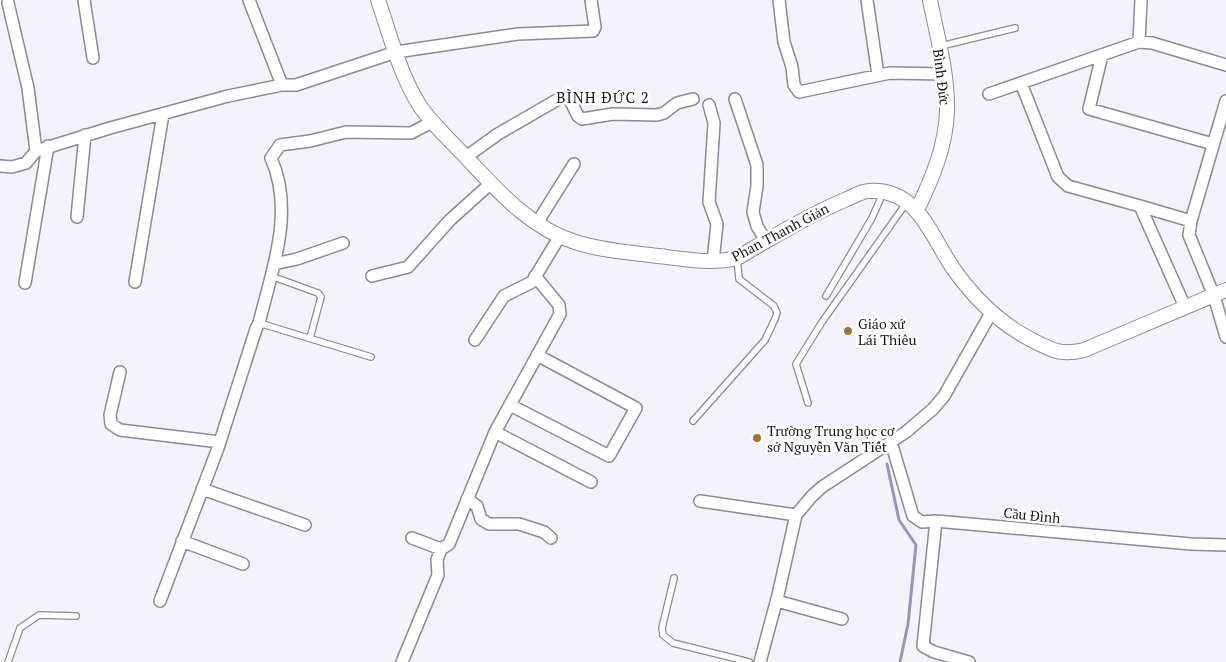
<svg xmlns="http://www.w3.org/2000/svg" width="1226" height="662" font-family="'PT Serif',serif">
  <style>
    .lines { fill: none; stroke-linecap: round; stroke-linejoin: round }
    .stream { stroke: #9b94b8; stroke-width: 3 }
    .service-casing { stroke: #8c8a92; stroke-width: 8 }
    .minor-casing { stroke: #8c8a92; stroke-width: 14 }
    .tertiary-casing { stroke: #8c8a92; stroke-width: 16 }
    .service { stroke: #fff; stroke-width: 5.5 }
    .minor { stroke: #fff; stroke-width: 11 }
    .tertiary { stroke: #fff; stroke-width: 14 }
    .poi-dot { fill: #a37227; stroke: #fff; stroke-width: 2 }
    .labels { text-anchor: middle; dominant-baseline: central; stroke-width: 5; stroke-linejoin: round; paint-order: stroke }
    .street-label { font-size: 14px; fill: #161518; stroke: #fff }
    .poi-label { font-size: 14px; fill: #161518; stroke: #fff; text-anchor: start }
    .neighbourhood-label { font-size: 15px; letter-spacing: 1px; fill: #161518; stroke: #fff }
  </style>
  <rect width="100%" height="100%" fill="#f4f2fb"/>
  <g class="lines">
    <path class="stream" d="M887 464 899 520 916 545 908 624 900 662"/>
    <g class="service-casing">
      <path id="service" d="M941 46 1015 28
        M271 276 318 293 321 297 310 338
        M826 296 872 218 883 193
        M259 323 371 357
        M808 403 796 364 822 322 907 202
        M693 421 765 340 775 319 777 313 774 306 739 279 737 258
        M674 578 662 628 663 635 673 643 749 662
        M8 662 20 628 39 615 76 616"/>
    </g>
    <g class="minor-casing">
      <path id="minor" d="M84 0 93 58
        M249 0 282 85
        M779 0 784 42 792 67 794 85 799 92 890 73 944 74
        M867 0 878 75
        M8 3 28 88 36 151
        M1139 42 1141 0
        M1102 55 1089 109 1213 144
        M1021 83 1058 177 1068 186 1140 206 1185 307
        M989 94 1139 42 1152 43 1226 65
        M735 99 757 165V186L753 212 757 226 766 241
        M1226 101 1191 221 1189 235 1214 296 1226 337
        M709 105 714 123 709 202 717 224 713 261
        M466 157 498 134 562 97 569 98 578 116 582 119 613 114 657 115 664 113 677 103 693 99
        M0 166 12 167 26 163 36 151 110 128 228 96 282 85H296L396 52 518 34 593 31 595 27 591 0
        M1140 206 1191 221
        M77 217 85 135
        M537 223 574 164
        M274 264 297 259 343 243
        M372 276 408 267 450 220 490 184
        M135 282 163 114
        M25 283 48 146
        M475 340 504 296 532 282 560 236
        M120 372 110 415 111 424 120 430 220 442
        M510 405 609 456 636 408 537 355
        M495 432 591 482
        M891 442 913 516 922 522 936 521 1191 544 1226 545
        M202 489 305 525
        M467 499 477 506 481 519 489 524H519L544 532 551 538
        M700 501 796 515
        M936 521 923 646 934 652 969 662
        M412 538 441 549 449 544 495 432 560 314 559 305 535 276
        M182 541 243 564
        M160 601 218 448 256 329 259 323C272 270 295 212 271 158L280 145 310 141 346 132 411 133 432 122
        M777 601 842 619
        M402 662 438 575 437 560 441 549
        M760 662 778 595 796 515 812 496 822 487 906 432 933 409 944 396 991 313"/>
    </g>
    <g class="tertiary-casing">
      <path id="tertiary" d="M378 0C389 32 400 74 418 103 429 121 445 135 460 151 494 186 527 227 575 242 599 250 626 252 650 255 679 258 708 265 737 258 773 237 809 215 847 199 854 196 862 191 869 191 919 188 931 238 955 271 975 299 1000 323 1030 339 1052 350 1060 356 1084 350L1226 290
        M917 210C932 179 946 146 947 111 948 74 937 36 930 0"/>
    </g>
    <use href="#service" class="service"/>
    <use href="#minor" class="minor"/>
    <use href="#tertiary" class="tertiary"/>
  </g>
  <g class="poi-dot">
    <circle cx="848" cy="331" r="5"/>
    <circle cx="757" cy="438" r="5"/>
  </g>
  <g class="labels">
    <g class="street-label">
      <text transform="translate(942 77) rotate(83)">Bình Đức</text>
      <text transform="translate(780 232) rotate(-28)">Phan Thanh Giản</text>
      <text transform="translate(1032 515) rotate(6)">Cầu Đình</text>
    </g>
    <g class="poi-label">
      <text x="858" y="323">Giáo xứ<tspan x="858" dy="16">Lái Thiêu</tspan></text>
      <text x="767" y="430">Trường Trung học cơ<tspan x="767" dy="16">sở Nguyễn Văn Tiết</tspan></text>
    </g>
    <g class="neighbourhood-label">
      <text x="603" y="97">BÌNH ĐỨC 2</text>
    </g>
  </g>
</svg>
